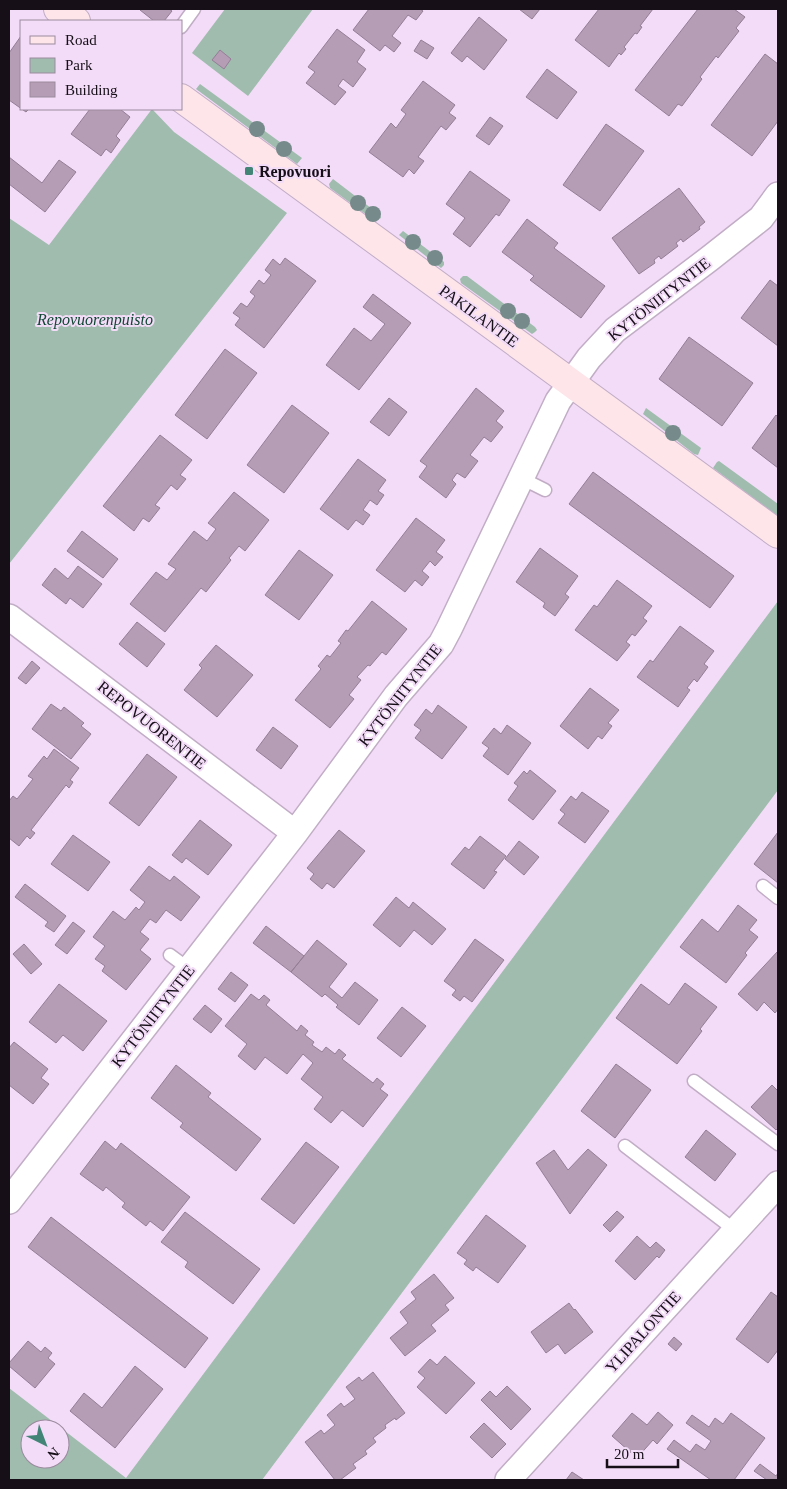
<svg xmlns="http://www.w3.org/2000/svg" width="787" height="1489" font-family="Georgia,serif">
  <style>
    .green { fill: #9fbcae; fill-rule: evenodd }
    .building { fill: #b49db5; stroke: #947e96 }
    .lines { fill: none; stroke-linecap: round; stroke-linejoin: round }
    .lane-casing { stroke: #c2adc6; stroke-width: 15 }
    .street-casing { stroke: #c2adc6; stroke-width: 28 }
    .secondary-casing { stroke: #c2adc6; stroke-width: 30 }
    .lane { stroke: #fff; stroke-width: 12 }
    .street { stroke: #fff; stroke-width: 25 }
    .secondary { stroke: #fde5ea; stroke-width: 28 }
    .tree { fill: #768a8b }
    .poi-dot { fill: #428577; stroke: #f3dcf7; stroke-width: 2 }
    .labels { text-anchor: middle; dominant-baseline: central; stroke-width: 4; stroke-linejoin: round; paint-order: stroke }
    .poi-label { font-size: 16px; font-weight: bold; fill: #160f18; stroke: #f3dcf7; text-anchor: start }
    .street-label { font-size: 16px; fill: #160f18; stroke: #f3dcf7 }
    .park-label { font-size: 16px; font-style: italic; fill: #0f4733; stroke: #f3dcf7 }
  </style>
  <rect width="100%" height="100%" fill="#f3dcf7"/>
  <path class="green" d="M225 9H313L248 96 192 53Z
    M200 84 302 158 297 164 196 89Z
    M152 109 174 132 287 213 9 564V218L49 245Z
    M333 179 380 215 381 218 375 221 330 188 329 184Z
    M403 231 444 262V265L441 268 399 235Z
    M463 276H467L535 327 537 330 535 332 532 334 461 283 460 279Z
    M646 408 701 448 698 455 694 454 643 414Z
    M719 461 778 504V516L713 468 717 462Z
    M778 601V790L262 1480H9V1388L126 1478ZM30 1429H60V1459H30Z"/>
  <path class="building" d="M141 9H169L172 11 164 21H154L140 10Z
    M369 9H420L423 11 416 20 408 15 392 36 401 43 394 52 385 45 380 51 353 30Z
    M519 9H540L532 19Z
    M599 9H653L640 26 642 27 637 34 635 33 624 47 626 49 621 55 619 53 609 67 575 40Z
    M698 9H734L745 17 736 28 739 31 718 58 716 56 700 77 702 79 682 106 678 104 669 116 635 90Z
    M479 17 507 40 484 70 467 56 462 62 451 53Z
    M337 29 365 50 357 62 366 69 353 87 343 79 338 86 346 92 335 105 306 83 315 72 308 67Z
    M21 36V109H29L26 112 9 100V53Z
    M421 40 434 48 427 59 414 51Z
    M220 50 231 59 224 69 212 60Z
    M765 54 778 64V121L752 156 711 125Z
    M547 69 577 92 557 119 526 97Z
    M423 81 455 105 449 113 456 118 446 130 441 126 418 157 424 161 414 174 409 169 403 177 369 152 391 123 396 128 406 114 401 110Z
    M90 109H120L130 117 116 136 120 140 111 153 106 149 101 156 71 134Z
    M490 117 503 126 489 145 476 136Z
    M606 124 644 151 600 211 563 185Z
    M9 157 42 183 59 160 76 172 45 212 9 184Z
    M470 171 510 200 499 216 496 214 470 247 453 234 465 218 446 204Z
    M679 188 705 222 699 227 700 229 683 242 681 239 676 243 678 246 661 259 659 256 654 260 655 263 639 274 612 238Z
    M527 219 558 243 554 248 605 286 581 318 530 280 534 276 502 252Z
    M285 258 316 281 264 348 235 325 240 318 233 313 241 303 247 307 255 296 250 292 259 280 264 284 271 275 265 270 273 259 280 265Z
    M770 280 778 286V346L741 318Z
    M373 294 411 323 359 390 326 365 354 328 371 341 385 324 363 307Z
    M689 337 753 383 722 426 659 379Z
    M225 349 257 373 207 439 175 415Z
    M476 388 504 411 496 421 503 427 491 442 484 437 470 455 478 461 465 478 457 473 452 480 456 484 446 498 419 477 427 466 420 461Z
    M389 398 407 412 389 436 370 422Z
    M292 405 329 433 284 493 247 465Z
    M776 415 778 417V468L752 448Z
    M160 435 192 460 180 475 186 479 177 490 171 485 155 505 160 508 149 522 143 518 134 531 103 506Z
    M358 459 386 480 378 491 384 495 377 505 370 500 363 510 370 515 363 525 356 520 348 530 320 509Z
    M593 472 734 576 710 608 569 504Z
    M234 492 269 520 245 551 239 546 229 558 231 560 206 592 201 588 165 632 130 604 156 572 167 580 176 569 168 564 194 531 207 541 216 529 208 523Z
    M416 518 445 540 436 552 443 557 435 566 430 561 422 571 429 577 422 586 415 580 405 592 376 570Z
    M82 531 118 559 103 578 67 551Z
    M540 548 578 576 565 594 569 597 555 616 543 607 545 603 516 582Z
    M299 550 333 575 299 620 265 595Z
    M78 566 102 584 83 608 70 598 66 604 42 585 55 568 68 579Z
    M617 580 652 606 643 618 647 621 635 636 632 634 626 642 630 645 617 661 575 630 594 605 597 607Z
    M372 601 407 629 386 655 382 652 370 666 368 665 357 677 361 680 349 695 354 699 330 728 295 700 321 669 318 666 327 655 330 657 341 643 338 641 346 630 348 631Z
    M137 622 165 644 147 667 119 644Z
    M680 626 714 651 704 664 708 667 697 682 694 679 687 688 690 690 678 707 637 677 650 660 653 662Z
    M216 645 253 675 217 717 184 690 202 668 199 665Z
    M32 661 40 668 26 684 18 678Z
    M590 688 619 710 608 723 612 726 602 739 598 736 588 749 560 726Z
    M51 704 61 711 64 707 84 723 81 726 91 734 71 759 32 729Z
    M438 705 467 727 442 759 415 738 421 730 414 725 426 709 432 714Z
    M507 725 531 743 508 775 483 756 489 748 482 743 494 728 501 734Z
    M273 727 298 746 281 769 256 750Z
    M54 749 79 768 70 780 73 782 69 788 66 785 31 830 35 833 30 839 27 836 19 846 9 838V801L13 796 17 799 33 779 28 776 44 756 47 759Z
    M147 754 177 777 139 826 109 803Z
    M530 770 556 791 533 820 508 800 518 786 514 783 524 771 527 774Z
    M582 792 609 811 585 843 558 823 565 814 560 810 571 796 576 800Z
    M200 820 232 845 208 875 186 858 182 863 172 855Z
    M339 830 365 851 334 888 327 883 322 889 310 879 314 874 307 868Z
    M778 832V883L754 864Z
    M73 835 110 862 88 891 51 864Z
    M480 836 506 856 494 871 497 872 484 889 451 864 465 847 469 850Z
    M519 841 539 857 524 875 505 859Z
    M149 866 170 881 174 876 200 897 181 921 166 910 156 923 150 919 140 932 149 939 140 950 151 959 126 990 102 971 105 966 95 959 105 946 93 937 113 911 125 920 136 907 139 910 145 902 130 890Z
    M25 884 66 916 54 932 45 926 48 922 15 897Z
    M396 897 409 908 413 902 446 929 432 945 414 930 400 947 373 925Z
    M738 905 757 920 749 930 758 937 745 953 747 955 726 983 680 947 702 919 718 932Z
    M73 922 85 931 67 954 55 945Z
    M266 926 304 956 291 972 253 943Z
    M475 939 504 960 472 1002 464 996 460 1001 452 995 456 990 444 981Z
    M317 940 347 964 329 987 342 998 355 982 378 1000 359 1025 336 1007 338 1005 325 994 322 997 291 972Z
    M24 944 42 964 31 974 13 954Z
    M778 951V1009L775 1013 764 1002 757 1011 738 994Z
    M231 972 248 985 235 1002 218 989Z
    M685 983 717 1007 700 1029 702 1031 677 1064 616 1018 641 984 669 1005Z
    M59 984 107 1021 83 1051 63 1035 56 1043 29 1022Z
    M251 994 259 1000 264 995 270 1000 266 1005 297 1031 301 1025 308 1031 305 1035 314 1042 312 1045 322 1052 326 1047 335 1054 339 1049 346 1055 342 1059 373 1083 377 1078 384 1084 380 1089 388 1095 363 1127 342 1110 331 1123 314 1109 323 1097 301 1079 313 1063 303 1054 287 1074 265 1057 255 1070 238 1056 247 1044 225 1026Z
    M205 1005 222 1019 211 1033 193 1019Z
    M402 1007 426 1026 401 1057 377 1038Z
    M14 1042 48 1069 41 1078 49 1084 33 1104 9 1085V1048Z
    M616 1064 651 1090 615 1138 581 1111Z
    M176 1065 211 1093 208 1097 261 1139 236 1171 180 1127 183 1123 151 1098Z
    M772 1085 778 1091V1128L776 1130 751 1107Z
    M706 1130 736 1154 715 1181 685 1157Z
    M105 1141 116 1150 121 1143 190 1197 163 1231 150 1221 146 1226 122 1207 125 1203 106 1187 103 1191 80 1174Z
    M306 1142 339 1167 294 1224 261 1199Z
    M588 1149 607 1165 570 1214 536 1163 554 1150 568 1170Z
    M617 1211 624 1217 610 1232 603 1225Z
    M185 1212 260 1269 233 1304 185 1267 188 1262 161 1242Z
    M486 1215 526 1246 498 1283 476 1267 473 1271 464 1264 467 1260 457 1253Z
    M51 1217 208 1338 185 1368 28 1247Z
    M637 1236 650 1248 656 1242 665 1250 659 1258 657 1256 635 1280 615 1261Z
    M434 1274 454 1298 445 1305 449 1310 431 1325 436 1331 405 1356 390 1338 408 1323 400 1312 416 1299 411 1292Z
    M771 1292 778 1297V1350L768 1363 736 1339Z
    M569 1303 574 1310 575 1309 593 1332 565 1354 558 1344 546 1353 531 1332Z
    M674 1337 682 1344 676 1351 668 1344Z
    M28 1341 41 1352 45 1347 52 1353 48 1358 55 1364 35 1388 9 1366V1363Z
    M445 1356 475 1383 446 1414 417 1387 425 1378 418 1372 430 1359 437 1365Z
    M135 1366 163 1389 115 1448 70 1411 84 1393 102 1408Z
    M373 1372 405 1413 396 1420 395 1418 385 1425 386 1428 373 1438 376 1442 365 1451 367 1454 353 1464 356 1468 340 1480H335L305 1442 321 1430 324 1434 335 1425 327 1415 341 1403 344 1407 355 1399 346 1387 359 1377 362 1381Z
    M507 1386 531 1409 511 1430 481 1400 490 1391 496 1397Z
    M658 1412 673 1425 657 1444 653 1440 637 1458 612 1436 632 1413 647 1425Z
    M731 1413 765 1438 734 1480H711L667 1449 674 1440 690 1452 696 1444 705 1450 711 1441 686 1423 692 1415 709 1427 715 1418 723 1424Z
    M484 1423 506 1444 492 1458 470 1437Z
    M760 1464 776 1476 778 1473V1480H767L754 1471Z
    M572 1472 584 1480H566Z"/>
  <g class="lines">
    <g class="lane-casing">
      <path id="lane" d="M181 27 194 9
        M521 478 545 490
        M763 886 778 898
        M170 955 189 969
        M694 1081 778 1144
        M625 1146 736 1231"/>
    </g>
    <g class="street-casing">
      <path id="street" d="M9 617 295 833
        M9 1201 295 833 396 696 441 644 449 629 558 401 589 358 615 330 709 259 761 218 778 195
        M508 1480 778 1184"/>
    </g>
    <g class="secondary-casing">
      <path id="secondary" d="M58 9 76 21
        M181 98 778 534"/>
    </g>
    <use href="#lane" class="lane"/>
    <use href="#street" class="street"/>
    <use href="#secondary" class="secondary"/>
  </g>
  <g class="tree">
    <circle cx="257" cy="129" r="8"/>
    <circle cx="284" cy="149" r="8"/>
    <circle cx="358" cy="203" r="8"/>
    <circle cx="373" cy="214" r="8"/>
    <circle cx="413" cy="242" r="8"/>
    <circle cx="435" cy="258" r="8"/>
    <circle cx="508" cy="311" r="8"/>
    <circle cx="522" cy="321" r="8"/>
    <circle cx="673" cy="433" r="8"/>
  </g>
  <rect class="poi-dot" x="244" y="166" width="10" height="10" rx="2.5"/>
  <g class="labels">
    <g class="poi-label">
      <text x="259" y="171">Repovuori</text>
    </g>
    <g class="street-label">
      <text transform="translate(659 299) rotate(-38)">KYTÖNIITYNTIE</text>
      <text transform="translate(479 316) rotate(36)">PAKILANTIE</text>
      <text transform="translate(400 695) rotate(-52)">KYTÖNIITYNTIE</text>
      <text transform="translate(152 725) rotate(38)">REPOVUORENTIE</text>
      <text transform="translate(153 1016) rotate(-52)">KYTÖNIITYNTIE</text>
      <text transform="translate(643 1332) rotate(-48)">YLIPALONTIE</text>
    </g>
    <g class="park-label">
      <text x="95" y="319">Repovuorenpuisto</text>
    </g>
  </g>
  <rect width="787" height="1489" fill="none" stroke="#160f18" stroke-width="20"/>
  <rect x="20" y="20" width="162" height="90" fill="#f3dcf7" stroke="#9b8a9e"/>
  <rect x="30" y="36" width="25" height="8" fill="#fde5ea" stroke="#9b8a9e"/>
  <text x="65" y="45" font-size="15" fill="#160f18">Road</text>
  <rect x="30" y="58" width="25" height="15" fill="#9fbcae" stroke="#9b8a9e"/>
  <text x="65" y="70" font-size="15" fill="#160f18">Park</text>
  <rect x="30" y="82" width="25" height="15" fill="#b49db5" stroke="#9b8a9e"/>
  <text x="65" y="95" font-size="15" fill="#160f18">Building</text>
  <g transform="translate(45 1444) rotate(138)"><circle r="24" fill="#f3dcf7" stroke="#9b8a9e"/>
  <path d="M0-4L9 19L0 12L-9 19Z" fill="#428577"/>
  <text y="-8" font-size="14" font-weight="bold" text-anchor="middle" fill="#160f18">N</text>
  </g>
  <path d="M607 1459v8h71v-8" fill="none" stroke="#160f18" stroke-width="2.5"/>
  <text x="614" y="1459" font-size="15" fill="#160f18" stroke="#f3dcf7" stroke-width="4" paint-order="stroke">20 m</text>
</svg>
